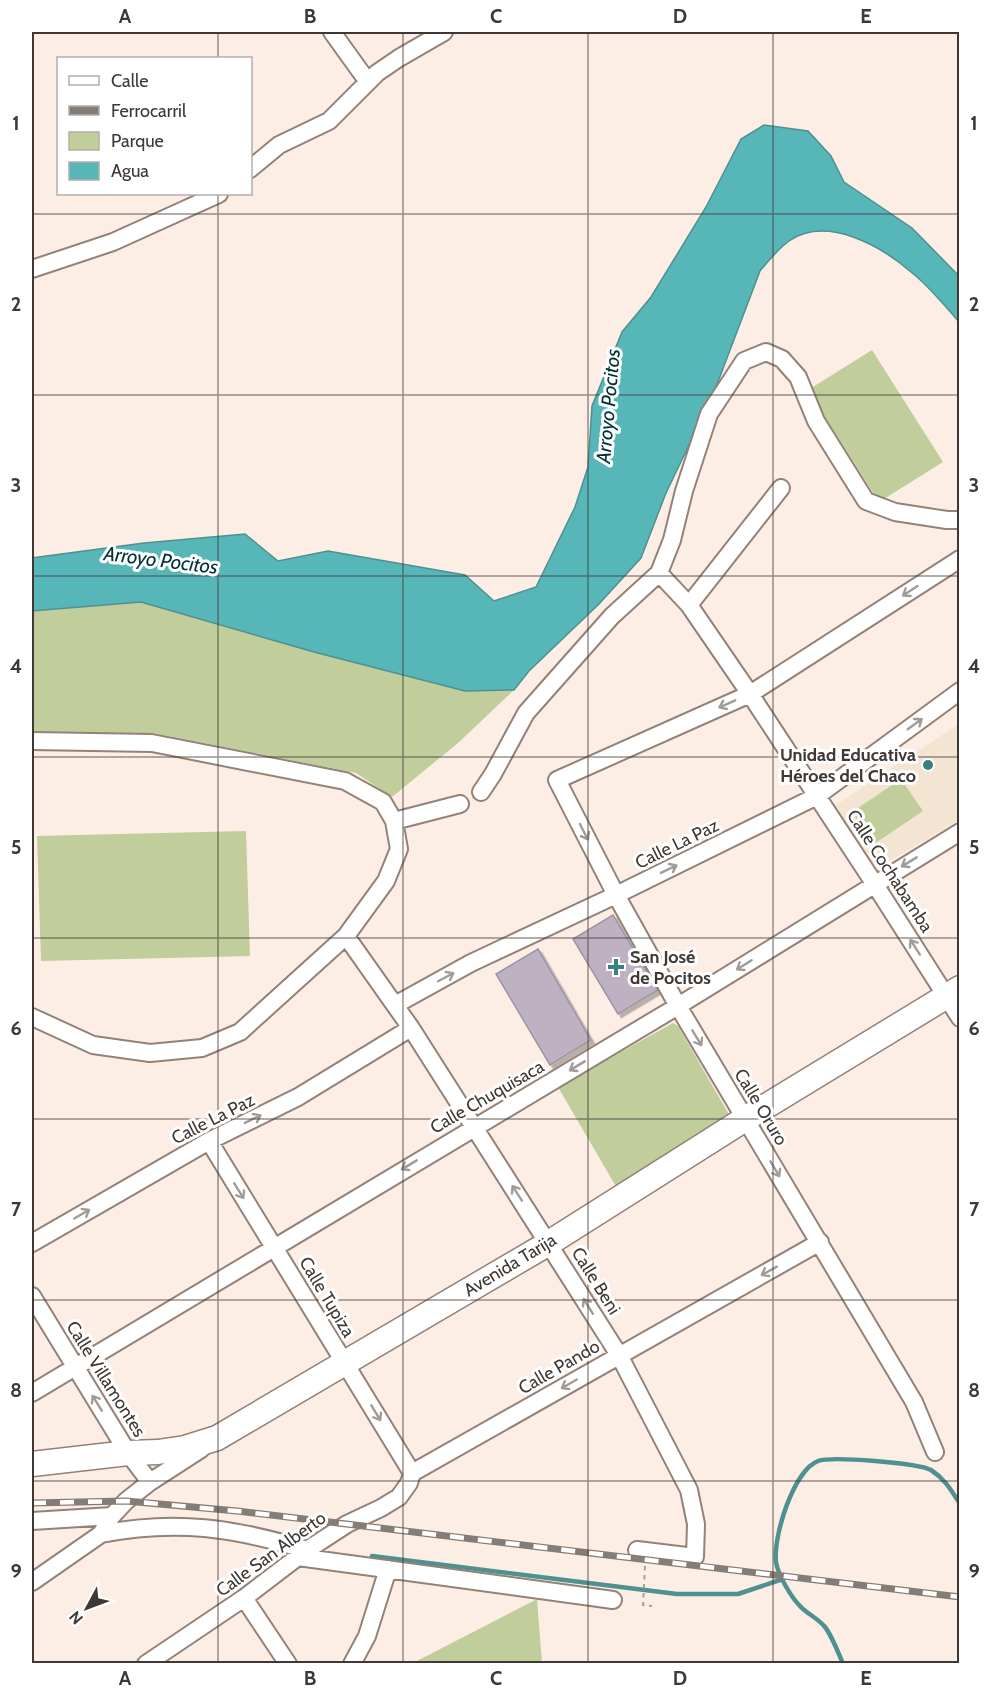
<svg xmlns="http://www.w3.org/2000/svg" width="991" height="1695" font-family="Cabin,sans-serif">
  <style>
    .education { fill: #f4e5d2 }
    .green { fill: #c1cd9a }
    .water { fill: #56b6b8; stroke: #4f9090; stroke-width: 1.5 }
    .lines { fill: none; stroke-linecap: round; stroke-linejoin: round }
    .stream { stroke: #4f9090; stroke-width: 4.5 }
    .building { fill: #beb2c2; stroke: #9f94a3; stroke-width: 1.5; filter: url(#shadow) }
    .minor-casing { stroke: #928277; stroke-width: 20 }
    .highway-casing { stroke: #928277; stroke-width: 27 }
    .path { stroke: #aa9e97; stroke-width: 2; stroke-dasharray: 4.5 4.5; stroke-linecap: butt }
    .minor { stroke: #fff; stroke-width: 16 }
    .highway { stroke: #fff; stroke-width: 24 }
    .rail-casing { stroke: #867c76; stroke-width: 7 }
    .rail { stroke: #fefffe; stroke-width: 4.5; stroke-dasharray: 14; stroke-linecap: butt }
    .oneway { stroke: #9f9c9a }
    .grid { fill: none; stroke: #3f3834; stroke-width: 1.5; stroke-opacity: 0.55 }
    .poi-dot { fill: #39817e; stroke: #fefffe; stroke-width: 2 }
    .labels { text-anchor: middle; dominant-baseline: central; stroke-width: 6; stroke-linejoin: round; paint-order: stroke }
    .poi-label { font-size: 18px; font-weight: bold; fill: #3f3834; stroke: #fefffe; text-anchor: end }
    .street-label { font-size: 18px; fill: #3f3834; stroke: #fefffe }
    .water-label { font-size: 20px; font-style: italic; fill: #023233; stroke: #fefffe }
    .neatline { fill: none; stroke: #3f3834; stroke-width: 2 }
    .grid-label { font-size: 20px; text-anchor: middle; font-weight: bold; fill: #3f3834 }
  </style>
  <defs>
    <filter id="shadow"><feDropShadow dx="3.5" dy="3.5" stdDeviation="0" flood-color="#0004"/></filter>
  </defs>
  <rect width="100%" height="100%" fill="#fdeee5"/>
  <path class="education" d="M959 724V820L885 864 872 863 834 806Z"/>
  <path class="green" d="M872 350 943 462 879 502 808 390Z
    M141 602 314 652 465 691 514 690 458 743 392 797 356 773 154 733H32V611Z
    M901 779 923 811 874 844 852 812Z
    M246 831 250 956 41 961 37 836Z
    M673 1023 678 1026 731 1118 618 1190 558 1087Z
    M537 1599 542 1663H413Z"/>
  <path class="water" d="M764 125 808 131 831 156 844 182 912 228 959 276V322C944 305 929 286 911 272 881 246 827 215 789 241 778 249 769 260 760 271L713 395 666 493 641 558 599 604 529 671 514 690 465 691 314 652 141 602 32 611V558L144 543 245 534 278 561 328 551 465 575 494 601 536 587 575 507 588 467 592 406 622 332 651 297 706 207 741 139Z"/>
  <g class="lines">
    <path class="stream" d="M372 1556 677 1594H738L783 1579
      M843 1664C838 1652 832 1636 825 1627 818 1618 807 1614 800 1606 791 1597 778 1575 776 1562 773 1537 793 1471 818 1461 832 1456 918 1463 931 1470 945 1479 951 1490 960 1504"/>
  </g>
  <path class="building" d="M613 915 658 990 618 1014 573 939Z
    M538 949 591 1040 550 1065 496 974Z"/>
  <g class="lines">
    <g class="minor-casing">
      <path id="minor" d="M332 32 368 82
        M250 169 279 145 329 121 377 73 399 58 444 32
        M32 269 113 242 219 194
        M659 573 689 605 750 694 874 883 960 1018
        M689 605 781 488
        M32 741 152 743 345 781 383 802 394 821 399 849 386 881 346 936 240 1032 202 1048 150 1053 93 1045 32 1017
        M481 792 493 774 526 713 612 616 659 573 672 540 684 491 709 414 744 361 766 352 782 359 798 377 816 421 866 501 895 512 947 520H960
        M394 821 460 804
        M346 936 411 1028 619 1355 689 1490 696 1524 695 1557 637 1550
        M395 1005 471 963 616 895 817 796 960 691
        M209 1141 412 1473
        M32 1243 209 1141 298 1097 411 1028
        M32 1296 128 1453 150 1482
        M32 1393 678 1006 960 832
        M935 1452 914 1402 678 1006 616 895 557 780 750 694 960 559
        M412 1473 820 1242
        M32 1521 112 1516
        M101 1534C176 1519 234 1528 307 1550
        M298 1557 613 1600
        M32 1582 101 1534 112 1516 126 1501 150 1482 201 1449
        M244 1598 288 1664
        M146 1664 244 1598 307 1550 347 1524 381 1508 399 1497 409 1483 412 1473
        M352 1664 367 1636 388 1569"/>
    </g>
    <g class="highway-casing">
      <path id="highway" d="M32 1464 128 1453 158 1452 185 1448 217 1438 549 1243 745 1119 960 988"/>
    </g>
    <path class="path" d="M645 1566 643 1605 652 1606"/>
    <use href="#minor" class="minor"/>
    <use href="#highway" class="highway"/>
    <g class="rail-casing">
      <path id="rail" d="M32 1503 126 1501 237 1511 960 1597"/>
    </g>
    <use href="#rail" class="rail"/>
  </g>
  <defs><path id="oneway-shaft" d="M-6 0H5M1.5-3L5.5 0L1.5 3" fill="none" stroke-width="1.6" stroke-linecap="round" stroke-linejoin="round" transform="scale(1.5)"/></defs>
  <g class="oneway">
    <use href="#oneway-shaft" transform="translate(910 591) rotate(147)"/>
    <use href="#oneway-shaft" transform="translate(727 704) rotate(156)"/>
    <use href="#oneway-shaft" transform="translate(915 724) rotate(-36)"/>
    <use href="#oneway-shaft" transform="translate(584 832) rotate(63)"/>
    <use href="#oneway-shaft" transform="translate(909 862) rotate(149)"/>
    <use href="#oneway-shaft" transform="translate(669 869) rotate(-26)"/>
    <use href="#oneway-shaft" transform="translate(915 947) rotate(-123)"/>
    <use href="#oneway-shaft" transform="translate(744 965) rotate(148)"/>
    <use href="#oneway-shaft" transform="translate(446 977) rotate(-28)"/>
    <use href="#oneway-shaft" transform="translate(697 1038) rotate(59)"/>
    <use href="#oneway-shaft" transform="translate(577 1066) rotate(149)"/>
    <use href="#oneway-shaft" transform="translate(253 1119) rotate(-26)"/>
    <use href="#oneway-shaft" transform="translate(409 1165) rotate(149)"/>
    <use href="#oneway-shaft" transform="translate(775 1169) rotate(59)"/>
    <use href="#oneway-shaft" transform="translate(239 1191) rotate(58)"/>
    <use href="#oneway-shaft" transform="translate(517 1193) rotate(-123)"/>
    <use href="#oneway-shaft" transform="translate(82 1214) rotate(-30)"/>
    <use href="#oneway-shaft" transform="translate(769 1271) rotate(151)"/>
    <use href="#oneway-shaft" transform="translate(588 1306) rotate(-122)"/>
    <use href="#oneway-shaft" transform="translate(569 1384) rotate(150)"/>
    <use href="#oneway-shaft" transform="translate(97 1403) rotate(-122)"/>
    <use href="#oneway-shaft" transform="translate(376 1413) rotate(59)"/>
  </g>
  <path class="grid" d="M218 32V58M403 32V1664M588 32V1664M773 32V1664M218 194V1664M32 214H960M32 395H960M32 576H960M32 757H960M32 938H960M32 1119H960M32 1300H960M32 1481H960"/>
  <g class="poi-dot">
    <circle cx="928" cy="765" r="6"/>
    <path d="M613 958h6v6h6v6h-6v6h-6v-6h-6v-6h6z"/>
  </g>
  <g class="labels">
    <g class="poi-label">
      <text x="916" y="755">Unidad Educativa<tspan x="916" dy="21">Héroes del Chaco</tspan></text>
      <text x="630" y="957" text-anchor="start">San José<tspan x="630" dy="21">de Pocitos</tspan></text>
    </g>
    <g class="street-label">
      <text transform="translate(677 844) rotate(-26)">Calle La Paz</text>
      <text transform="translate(890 871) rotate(57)">Calle Cochabamba</text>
      <text transform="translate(487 1097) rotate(-30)">Calle Chuquisaca</text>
      <text transform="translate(761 1107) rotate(59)">Calle Oruro</text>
      <text transform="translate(213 1119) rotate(-27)">Calle La Paz</text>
      <text transform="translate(510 1265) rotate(-31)">Avenida Tarija</text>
      <text transform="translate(596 1281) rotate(58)">Calle Beni</text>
      <text transform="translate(327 1297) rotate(59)">Calle Tupiza</text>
      <text transform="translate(559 1367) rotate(-30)">Calle Pando</text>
      <text transform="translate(106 1379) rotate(58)">Calle Villamontes</text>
      <text transform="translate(271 1554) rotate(-36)">Calle San Alberto</text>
    </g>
    <g class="water-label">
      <text transform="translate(608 406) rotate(-85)">Arroyo Pocitos</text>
      <text transform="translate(161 560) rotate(7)">Arroyo Pocitos</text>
    </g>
  </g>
  <rect width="991" height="1695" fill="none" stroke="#fefffe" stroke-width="66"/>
  <rect x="57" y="57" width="195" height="138" fill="#fefffe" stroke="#b2afad" stroke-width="1.5"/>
  <rect x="69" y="76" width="30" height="9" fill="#ffffff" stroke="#b2afad" stroke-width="1.5"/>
  <text x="111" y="87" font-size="18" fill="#3f3834">Calle</text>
  <rect x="69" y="106" width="30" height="9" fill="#867c76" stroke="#b2afad" stroke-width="1.5"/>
  <text x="111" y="117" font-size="18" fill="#3f3834">Ferrocarril</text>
  <rect x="69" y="132" width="30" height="18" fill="#c1cd9a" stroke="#b2afad" stroke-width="1.5"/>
  <text x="111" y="147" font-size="18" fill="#3f3834">Parque</text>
  <rect x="69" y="162" width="30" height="18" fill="#56b6b8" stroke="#b2afad" stroke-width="1.5"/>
  <text x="111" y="177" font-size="18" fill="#3f3834">Agua</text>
  <g transform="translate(87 1608) rotate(229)" stroke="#fefffe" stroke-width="4.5" paint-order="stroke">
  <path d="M0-4.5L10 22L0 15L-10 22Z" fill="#3f3834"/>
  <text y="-9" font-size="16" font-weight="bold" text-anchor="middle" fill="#3f3834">N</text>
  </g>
  <rect x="33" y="33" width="925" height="1629" class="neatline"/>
  <g class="grid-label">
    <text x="125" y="23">A</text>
    <text x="310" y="23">B</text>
    <text x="496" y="23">C</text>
    <text x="680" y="23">D</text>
    <text x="866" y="23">E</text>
    <text x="16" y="130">1</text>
    <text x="974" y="130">1</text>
    <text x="16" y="311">2</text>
    <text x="974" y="311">2</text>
    <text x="16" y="492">3</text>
    <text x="974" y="492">3</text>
    <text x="16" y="673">4</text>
    <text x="974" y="673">4</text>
    <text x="16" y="854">5</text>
    <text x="974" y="854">5</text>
    <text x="16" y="1035">6</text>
    <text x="974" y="1035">6</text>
    <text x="16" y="1216">7</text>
    <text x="974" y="1216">7</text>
    <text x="16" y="1397">8</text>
    <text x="974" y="1397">8</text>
    <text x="16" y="1578">9</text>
    <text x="974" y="1578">9</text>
    <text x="125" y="1685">A</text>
    <text x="310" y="1685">B</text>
    <text x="496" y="1685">C</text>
    <text x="680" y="1685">D</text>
    <text x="866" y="1685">E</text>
  </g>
</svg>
